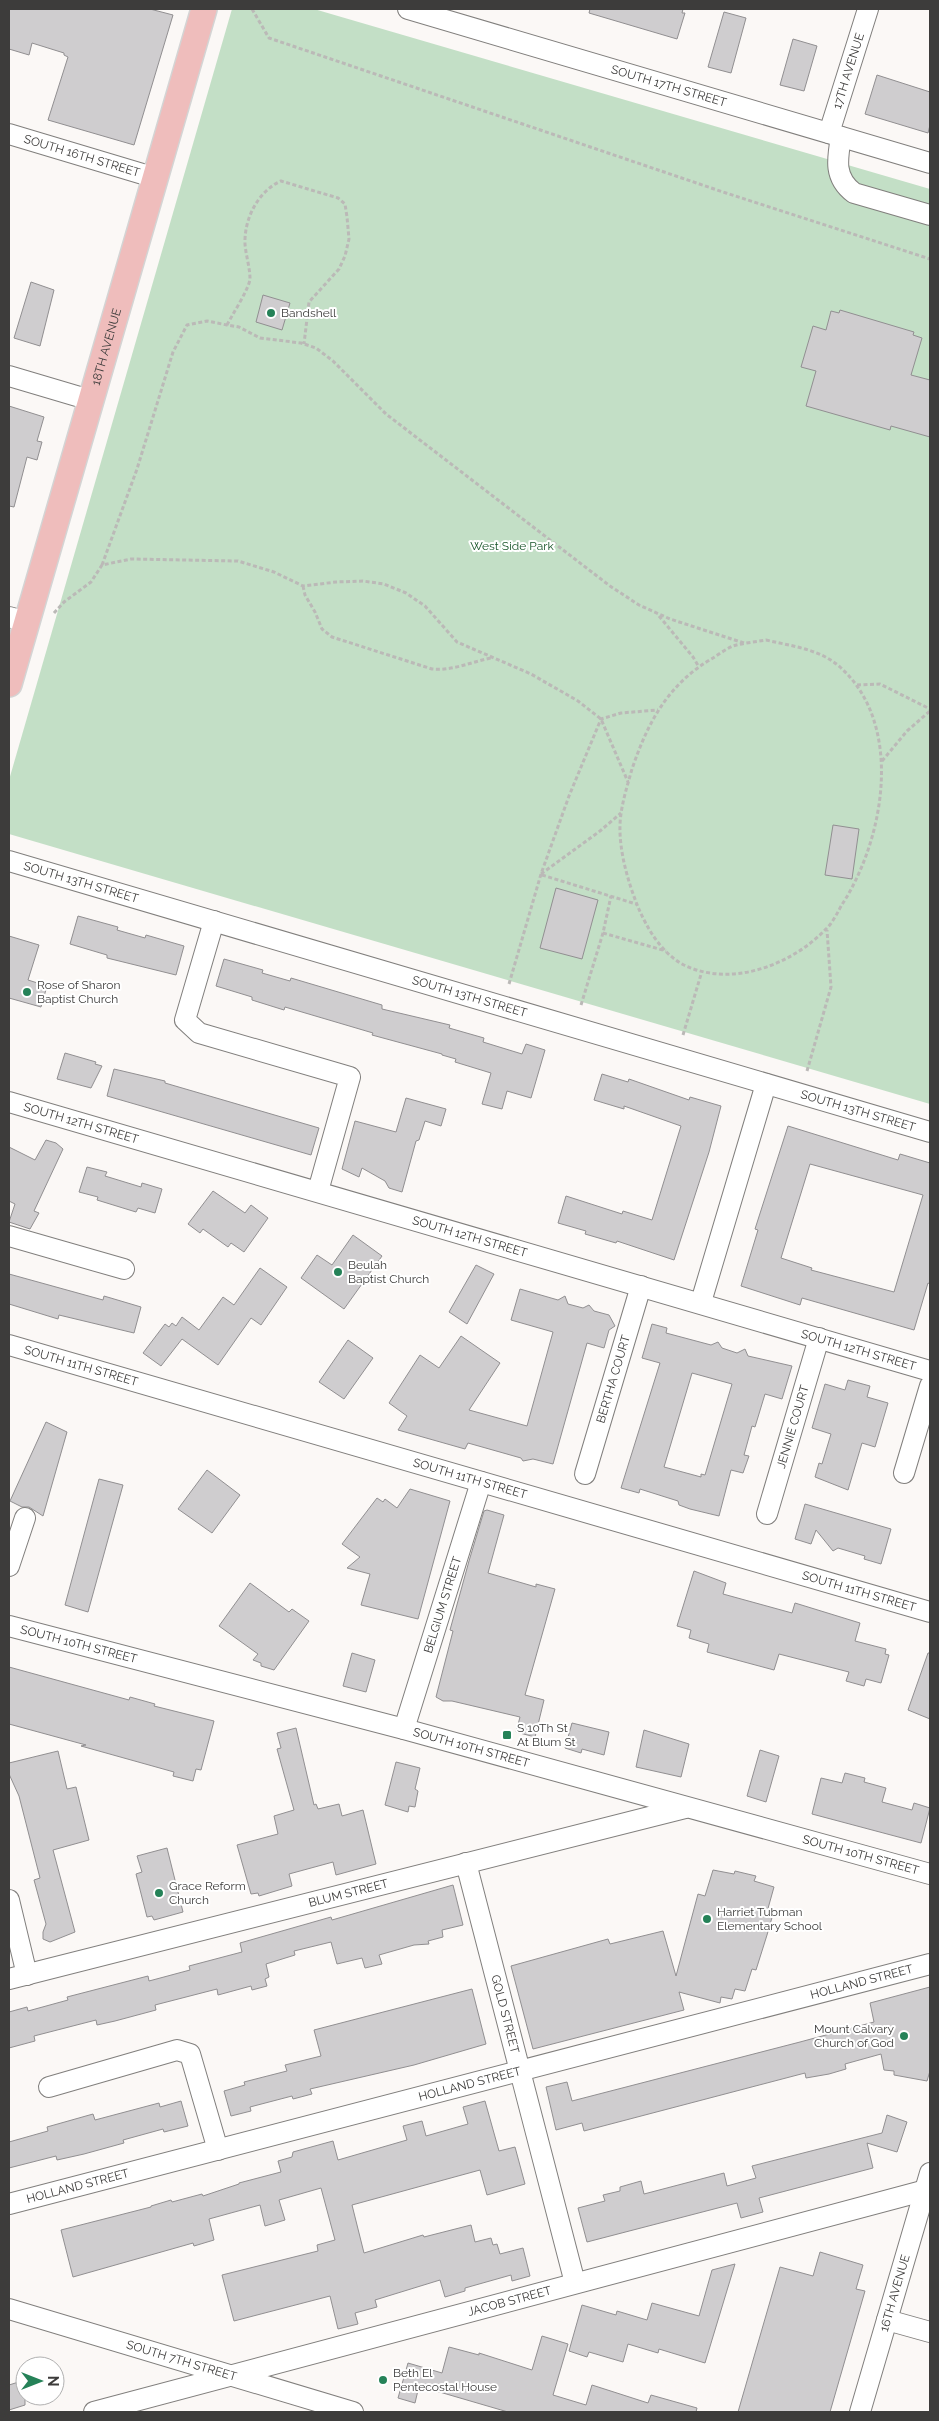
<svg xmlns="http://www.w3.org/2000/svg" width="939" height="2421" font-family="Raleway,sans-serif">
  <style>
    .green { fill: #c3dfc6 }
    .building { fill: #cfcdcf; stroke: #918f91; fill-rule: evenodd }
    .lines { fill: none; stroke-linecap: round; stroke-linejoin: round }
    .minor-casing { stroke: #817f7d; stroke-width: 22 }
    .major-casing { stroke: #d4d4d4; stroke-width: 28 }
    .path { stroke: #bbb9b7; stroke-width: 3; stroke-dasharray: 4 2.5; stroke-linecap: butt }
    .minor { stroke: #fff; stroke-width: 20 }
    .major { stroke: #efbdbc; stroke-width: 25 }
    .poi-dot { fill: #258258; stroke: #fff; stroke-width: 2 }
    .labels { text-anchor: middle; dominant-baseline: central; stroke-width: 4; stroke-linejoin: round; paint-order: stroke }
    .street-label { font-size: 12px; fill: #3d3c3b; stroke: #fff }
    .poi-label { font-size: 12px; fill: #3d3c3b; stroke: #fff; text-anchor: start }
    .park-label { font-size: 12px; fill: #175428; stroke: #fff }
  </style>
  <rect width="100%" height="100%" fill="#fbf8f6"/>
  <path class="green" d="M232 9H314L930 189V1104L9 834V780Z"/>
  <path class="building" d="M9 9H150L173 15 134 145 48 120 68 57 64 55V53L32 43 29 55 9 49Z
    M590 9H683L682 13H685L677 39 589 13Z
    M724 12 746 18 731 73 708 67Z
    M793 39 817 46 804 91 780 85Z
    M877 75 930 92V125L928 133 865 114Z
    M31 282 54 290 40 346 14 338Z
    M263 295 290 303 282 330 256 322Z
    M840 310 914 332 913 335 922 338 911 375 930 380V437L891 426 890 430 806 406 816 371 801 367 813 326 826 330 831 311 839 313Z
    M9 406 44 417 37 441 42 442 37 460 27 457 14 507 9 506Z
    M833 825 859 829 852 879 825 875Z
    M556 888 598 900 582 959 540 948Z
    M78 916 118 927 117 930 145 938 146 935 184 946 176 975 107 958V955L70 944Z
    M9 936 39 945 28 980 47 986 41 1007 9 998Z
    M224 959 263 970 262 973 290 981 291 978 382 1005V1009L450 1025 449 1028 484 1038 483 1042 522 1054 526 1044 545 1050 531 1098 507 1091 502 1109 482 1104 491 1073 455 1062 456 1059 442 1055V1054L372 1035 373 1033 285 1007 284 1010 252 1000V997L216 986Z
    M65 1053 96 1062 95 1064 102 1066 91 1088 57 1079Z
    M114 1069 165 1081V1083L319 1128 311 1155 107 1096Z
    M602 1074 628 1082 629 1079 689 1100 690 1097 721 1106 709 1152 674 1260 617 1241 616 1243 585 1234 586 1231 558 1223 566 1196 622 1214 623 1211 652 1220 681 1126 624 1106V1109L594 1100Z
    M406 1098 446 1109 441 1126 425 1121 419 1140 416 1141 402 1192 389 1188 385 1181 362 1168 359 1177 342 1169 355 1121 396 1132Z
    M788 1126 898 1160 900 1154 930 1163V1284L928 1283 914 1330 802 1298 800 1305 741 1286 758 1230 755 1229ZM810 1164 923 1195 894 1292 811 1270 812 1268 781 1258Z
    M46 1140 56 1143 63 1149 34 1211 39 1213 30 1229 9 1222 15 1204 9 1201V1147L35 1160Z
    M87 1167 107 1172 105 1176 141 1187 142 1183 162 1189 155 1213 138 1208 136 1212 97 1200 98 1197 79 1192Z
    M213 1191 245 1213 251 1205 268 1218 244 1252 231 1243 228 1247 203 1229 200 1233 188 1224Z
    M353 1235 382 1256 344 1309 301 1278 317 1255 332 1265Z
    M476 1265 494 1274 467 1324 449 1312Z
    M260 1268 287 1287 261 1325 251 1318 218 1365 182 1339 161 1366 143 1353 165 1324 169 1327 172 1323 176 1326 182 1317 199 1330 223 1297 234 1305Z
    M9 1274 103 1300 104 1296 141 1307 134 1333 59 1315 58 1319 9 1304Z
    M520 1289 558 1300 565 1296 568 1304 583 1308 589 1305 594 1311 609 1315 615 1326 609 1330 604 1348 587 1343 553 1464 533 1459 523 1461 521 1458 468 1443 465 1449 398 1430 407 1416 389 1403 420 1355 439 1368 461 1336 500 1363 469 1410 527 1426 553 1332 511 1320Z
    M652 1324 667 1328 666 1333 711 1345 718 1342 722 1348 737 1353 745 1349 748 1356 792 1366 782 1399 765 1394 755 1427 752 1426 744 1455 749 1456 743 1473 731 1470 719 1516 690 1509 679 1505 678 1501 640 1489 639 1493 621 1488 660 1363 642 1358ZM692 1373 732 1384 705 1475 701 1474V1477L664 1467Z
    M348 1340 373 1358 344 1399 319 1382Z
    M848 1380 870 1386 867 1397 888 1403 875 1447 862 1443 848 1490 815 1477 819 1463 822 1464 831 1434 812 1428 825 1384 845 1390Z
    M46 1422 67 1432 43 1516 29 1507H22L10 1501Z
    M207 1470 240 1495 212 1533 178 1509Z
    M99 1479 123 1485 88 1612 65 1605Z
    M410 1489 450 1501 418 1619 361 1605 370 1574 347 1568 360 1557 342 1544 377 1498 383 1502 385 1499 397 1508Z
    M805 1504 891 1529 881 1564 864 1559 865 1556 838 1548 833 1551 816 1530 811 1544 795 1539Z
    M487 1510 504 1515 488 1573 536 1587V1584L555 1589 525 1695 544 1700 535 1737 516 1732 520 1717 452 1701H443L436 1697 453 1631 450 1630 469 1561 484 1511Z
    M694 1571 726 1583 723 1594 792 1613 795 1603 860 1623 855 1641 886 1649 885 1654 889 1655 881 1683 866 1679 864 1686 846 1681 849 1672 779 1654 774 1670 707 1652 709 1644 689 1638 691 1630 677 1626Z
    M250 1583 289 1612 292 1609 309 1621 274 1670 261 1666V1663L253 1660 258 1654 219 1626Z
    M352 1653 375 1660 366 1692 343 1686Z
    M928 1653H930V1719L908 1710Z
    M9 1667 129 1700 130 1697 155 1704 154 1706 214 1721 201 1770 196 1769 193 1781 173 1776 174 1772 81 1746 86 1745 9 1724Z
    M572 1723 609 1732 604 1755 582 1749 581 1753 565 1748Z
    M296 1728 314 1805 316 1804 318 1809 339 1804 342 1816 363 1810 376 1864 336 1875 333 1862 289 1874 292 1886 259 1896 258 1893 251 1894 237 1845 278 1834 274 1816 294 1810 277 1749 281 1748 277 1733Z
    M644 1730 689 1744 681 1777 636 1767Z
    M760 1750 779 1756 766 1802 747 1796Z
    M58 1751 67 1789 76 1787 89 1840 53 1850 75 1932 50 1942 43 1939V1932L46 1924 34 1880 40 1878 19 1796 9 1774V1763Z
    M396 1762 420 1768 415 1789 418 1791 415 1807 409 1806 408 1812 385 1805Z
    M845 1773 865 1778 864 1782 886 1788 882 1802 912 1810 914 1803 930 1808 921 1843 812 1814 821 1778 842 1783Z
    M167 1848 183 1912 154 1920 152 1916 147 1917 136 1874 142 1872 137 1856Z
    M713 1870 734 1874 735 1871 756 1876 754 1881 774 1887 767 1912 773 1914 767 1935 756 1970 752 1969 745 1991 735 1989 732 1999 721 1997 720 2003 679 1992 684 2010 533 2049 511 1966 608 1939 610 1944 663 1931 676 1976 698 1894 705 1896Z
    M453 1885 463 1925 442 1930 443 1937 428 1941 429 1944 414 1945 379 1955 382 1964 365 1968 362 1958 337 1964 331 1942 294 1951 295 1955 266 1964 269 1977 265 1979 267 1986 252 1990 251 1986 218 1995 217 1989 155 2005 156 2010 115 2021 97 2025 96 2020 34 2036 35 2041 9 2048V2012L27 2007 28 2011 68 2000 67 1997 148 1976 149 1981 190 1970 189 1966 242 1952 240 1943 331 1917 332 1920Z
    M930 1987V2071L927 2081 894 2075V2071L884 2070 881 2054 845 2064 846 2069 829 2074 806 2078 805 2073 584 2131 582 2123 556 2130 546 2087 567 2082 572 2101 800 2042 874 2022 870 2003Z
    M472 1989 486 2044 414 2065 310 2089 312 2094 293 2099 292 2096 250 2107 251 2111 231 2116 224 2091 245 2085 244 2082 287 2071 285 2065 321 2056 314 2030Z
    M181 2101 188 2126 164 2132 163 2129 123 2140 124 2143 84 2154 57 2160 56 2156 9 2168V2142L48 2131 47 2127 93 2114 95 2120 159 2103 160 2107Z
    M485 2101 499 2151 515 2147 525 2184 487 2195 480 2170 352 2205 364 2253 423 2235 424 2237 471 2225 475 2242 491 2238 493 2245 497 2244 500 2254 523 2248 530 2276 512 2281 511 2275 465 2288V2291L445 2297 440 2280 375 2300 377 2307 355 2313 358 2324 338 2329 330 2296 234 2321 222 2275 318 2251 317 2245 335 2240 321 2188 279 2200 285 2220 265 2226 260 2205 209 2219 214 2240 194 2246 193 2243 73 2277 61 2230 151 2207V2206L171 2200 172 2202 202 2194 203 2196 239 2184V2183L281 2172 278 2161 292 2157 293 2152 333 2141 338 2160 407 2140 403 2126 422 2121 426 2136 468 2124 463 2107Z
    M887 2115 907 2122 897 2152 867 2143 873 2168 759 2198 763 2212 741 2218 737 2203 587 2242 578 2208 605 2201 603 2195 620 2191V2187L641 2181 644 2194 724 2173 727 2186 756 2178 752 2166 882 2133Z
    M820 2252 863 2265 856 2289 865 2291 830 2412H738L780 2267 813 2276Z
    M735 2264 705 2363 659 2349 658 2353 628 2344 623 2362 589 2352 587 2357 569 2351 582 2305 616 2315 617 2311 647 2320 652 2303 699 2316 712 2270Z
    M542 2336 568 2344 553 2395 586 2405 592 2385 648 2403 651 2395 697 2408 696 2412H508L419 2386 415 2403 398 2398 408 2363 442 2373 449 2347 479 2355V2353L532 2370Z
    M25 2380V2405L9 2410V2385Z"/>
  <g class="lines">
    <g class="minor-casing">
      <g id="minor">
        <path id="s1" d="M408 9 930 163"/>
        <path id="s2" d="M829 133 868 9"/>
        <path id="s3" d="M9 134 156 178"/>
        <path d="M841 137C837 160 834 178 854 193L930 215"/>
        <path d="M9 376 90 400"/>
        <path d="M9 617 27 622"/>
        <path id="s4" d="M9 861 930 1132"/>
        <path d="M214 921 185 1020 199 1033 350 1077 318 1191"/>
        <path id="s5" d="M9 1102 930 1371"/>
        <path d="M9 1236 124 1269"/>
        <path d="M701 1302 766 1084"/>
        <path id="s6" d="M9 1345 930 1612"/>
        <path d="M904 1473 930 1386"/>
        <path id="s7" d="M585 1474 641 1286"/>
        <path id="s8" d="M767 1514 819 1338"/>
        <path d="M9 1566 25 1518"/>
        <path id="s9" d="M9 1626 404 1729 930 1874"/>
        <path id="s10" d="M404 1729 481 1482"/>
        <path id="s11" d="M466 1863 575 2283"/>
        <path d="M9 1900 27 1975"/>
        <path id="s12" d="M9 1979 685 1808"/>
        <path d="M49 2087 177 2050 190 2054 218 2150"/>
        <path id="s13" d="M9 2204 930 1964"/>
        <path id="s14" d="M9 2309 353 2412"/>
        <path d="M887 2320 930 2332"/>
        <path id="s15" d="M94 2412 930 2189"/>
        <path id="s16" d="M860 2412 930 2173"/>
      </g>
    </g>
    <g class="major-casing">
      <g id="major">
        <path id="s17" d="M9 684 204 9"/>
      </g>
    </g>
    <path class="path" d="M252 9 269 38 726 193 930 259
      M227 325C232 315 249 289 250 279 250 268 246 256 245 244 244 219 258 191 281 181L338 198 345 204 347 217 349 239 345 256 339 269 309 302 304 344
      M102 565 137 469 173 352 187 325 207 321 227 325 239 327 260 338 301 343 316 348 333 361 386 414 610 586 639 605 670 619 744 643
      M303 586 305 595 315 612 322 629 332 637 432 669C452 671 471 662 491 658
      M54 613 64 602 91 582 102 565 131 559 238 561 274 572 303 586 336 582 363 581 384 584 406 593 425 606 457 642 531 674 578 701 601 719 628 782
      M659 616 693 657 699 667
      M766 640C791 646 820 649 840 667 904 724 885 837 843 903 838 911 833 923 825 930 791 965 731 988 684 965 661 953 647 928 638 907 628 882 619 851 620 824 621 805 627 787 632 769 648 722 668 684 713 658 719 654 726 649 733 646 743 643 755 642 766 640Z
      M857 685 880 684 930 709
      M882 761 907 731 930 711
      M541 874 600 831 621 813
      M542 875 636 904
      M603 933 666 951
      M509 984 541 874 569 796 601 719 621 713 658 710
      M581 1005 603 933 611 896
      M683 1035 702 971
      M807 1071 831 987 827 930"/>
    <use href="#minor" class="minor"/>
    <use href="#major" class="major"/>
  </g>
  <g class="poi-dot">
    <circle cx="271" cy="313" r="5"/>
    <circle cx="27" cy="992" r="5"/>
    <circle cx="338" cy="1272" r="5"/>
    <rect x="502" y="1730" width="10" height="10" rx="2.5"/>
    <circle cx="159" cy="1893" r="5"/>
    <circle cx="707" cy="1919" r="5"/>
    <circle cx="904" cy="2036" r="5"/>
    <circle cx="383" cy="2380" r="5"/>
  </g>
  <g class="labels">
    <g class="street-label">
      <text stroke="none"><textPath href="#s2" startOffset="65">17TH AVENUE</textPath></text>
      <text stroke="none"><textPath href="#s1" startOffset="272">SOUTH 17TH STREET</textPath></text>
      <text stroke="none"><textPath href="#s3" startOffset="76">SOUTH 16TH STREET</textPath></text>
      <text stroke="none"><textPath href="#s17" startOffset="351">18TH AVENUE</textPath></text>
      <text stroke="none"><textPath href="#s4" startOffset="75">SOUTH 13TH STREET</textPath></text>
      <text stroke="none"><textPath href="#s4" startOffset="480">SOUTH 13TH STREET</textPath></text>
      <text stroke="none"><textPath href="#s4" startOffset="885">SOUTH 13TH STREET</textPath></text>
      <text stroke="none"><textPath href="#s5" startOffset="75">SOUTH 12TH STREET</textPath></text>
      <text stroke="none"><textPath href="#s5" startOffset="480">SOUTH 12TH STREET</textPath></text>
      <text stroke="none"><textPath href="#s5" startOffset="885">SOUTH 12TH STREET</textPath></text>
      <text stroke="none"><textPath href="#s6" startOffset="75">SOUTH 11TH STREET</textPath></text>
      <text stroke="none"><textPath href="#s7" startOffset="99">BERTHA COURT</textPath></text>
      <text stroke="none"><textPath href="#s8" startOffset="91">JENNIE COURT</textPath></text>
      <text stroke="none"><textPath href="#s6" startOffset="480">SOUTH 11TH STREET</textPath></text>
      <text stroke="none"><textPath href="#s6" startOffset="885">SOUTH 11TH STREET</textPath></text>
      <text stroke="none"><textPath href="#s10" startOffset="130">BELGIUM STREET</textPath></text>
      <text stroke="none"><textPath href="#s9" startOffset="72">SOUTH 10TH STREET</textPath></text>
      <text stroke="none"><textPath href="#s9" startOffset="478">SOUTH 10TH STREET</textPath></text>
      <text stroke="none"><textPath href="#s9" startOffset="882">SOUTH 10TH STREET</textPath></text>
      <text stroke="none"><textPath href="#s12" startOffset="350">BLUM STREET</textPath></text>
      <text stroke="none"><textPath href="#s13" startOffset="881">HOLLAND STREET</textPath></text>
      <text stroke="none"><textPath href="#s11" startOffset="156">GOLD STREET</textPath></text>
      <text stroke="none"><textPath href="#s13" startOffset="476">HOLLAND STREET</textPath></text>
      <text stroke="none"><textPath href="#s13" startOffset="71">HOLLAND STREET</textPath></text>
      <text stroke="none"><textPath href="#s16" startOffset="124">16TH AVENUE</textPath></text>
      <text stroke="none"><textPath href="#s15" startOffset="430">JACOB STREET</textPath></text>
      <text stroke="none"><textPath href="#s14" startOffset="180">SOUTH 7TH STREET</textPath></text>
    </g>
    <g class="poi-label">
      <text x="281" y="313">Bandshell</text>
      <text x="37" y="985">Rose of Sharon<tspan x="37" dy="14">Baptist Church</tspan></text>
      <text x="348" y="1265">Beulah<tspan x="348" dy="14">Baptist Church</tspan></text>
      <text x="517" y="1728">S 10Th St<tspan x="517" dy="14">At Blum St</tspan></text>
      <text x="169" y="1886">Grace Reform<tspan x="169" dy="14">Church</tspan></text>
      <text x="717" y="1912">Harriet Tubman<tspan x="717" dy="14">Elementary School</tspan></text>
      <text x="894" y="2029" text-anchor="end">Mount Calvary<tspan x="894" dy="14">Church of God</tspan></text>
      <text x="393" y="2373">Beth El<tspan x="393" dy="14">Pentecostal House</tspan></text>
    </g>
    <g class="park-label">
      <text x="512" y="546">West Side Park</text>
    </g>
  </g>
  <rect width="939" height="2421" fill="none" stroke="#3d3c3b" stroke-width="20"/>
  <g transform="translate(40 2381) rotate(90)"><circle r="24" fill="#ffffff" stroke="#b1b1b1"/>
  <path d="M0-4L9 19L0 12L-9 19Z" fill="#258258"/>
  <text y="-8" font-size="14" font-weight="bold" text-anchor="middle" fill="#3d3c3b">N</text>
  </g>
</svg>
